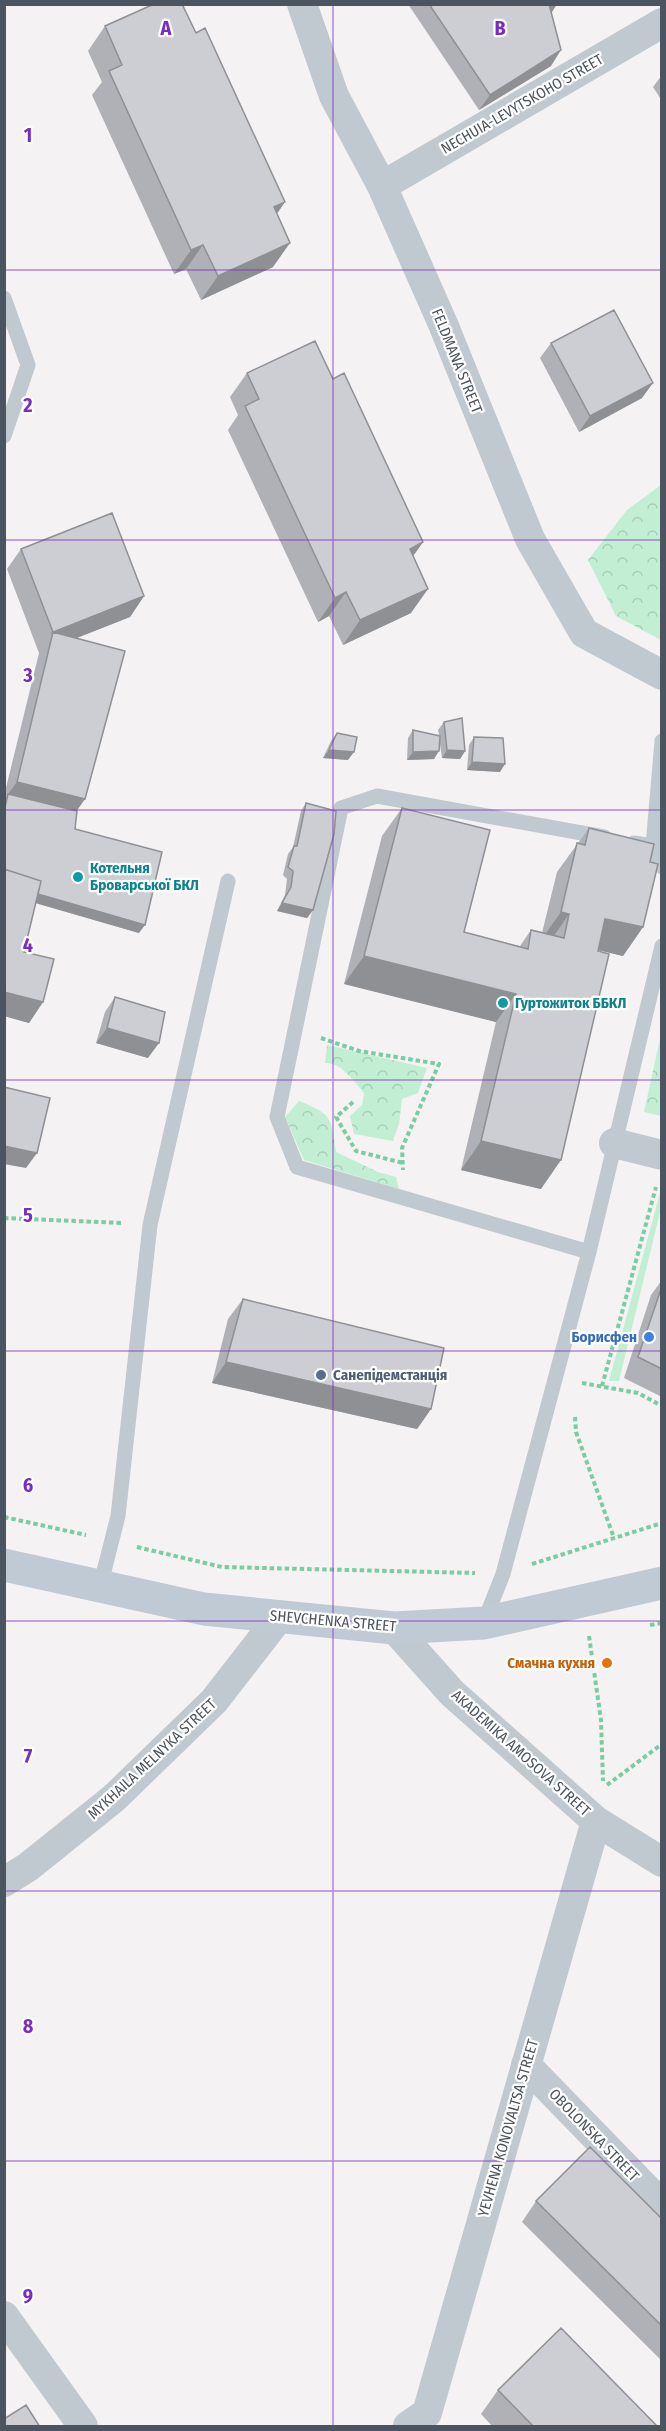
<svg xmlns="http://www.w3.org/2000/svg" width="666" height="2431" font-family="'Fira Sans Condensed',sans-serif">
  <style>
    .grass { fill: #c2efd3 }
    .forest { fill: url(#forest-crowns) }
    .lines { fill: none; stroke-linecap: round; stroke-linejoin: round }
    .path { stroke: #7bcca3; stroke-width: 4; stroke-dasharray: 4.5 3; stroke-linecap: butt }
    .lane { stroke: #c0c9d0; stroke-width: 15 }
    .street { stroke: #c0c9d0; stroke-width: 30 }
    .secondary { stroke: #c0cad4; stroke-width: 33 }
    .wall { fill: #afb1b6 }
    .shaded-wall { fill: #8f9094 }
    .building { fill: #ccced4; stroke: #8f9094; stroke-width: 1.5 }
    .grid { fill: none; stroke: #7b2cbf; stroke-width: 1.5; stroke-opacity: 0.55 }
    .culture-dot { fill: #0f9aa8; stroke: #fff; stroke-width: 2 }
    .shop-dot { fill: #3f7fe0; stroke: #fff; stroke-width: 2 }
    .service-dot { fill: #5c6f8a; stroke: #fff; stroke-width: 2 }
    .food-dot { fill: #e8710a; stroke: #fff; stroke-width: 2 }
    .labels { text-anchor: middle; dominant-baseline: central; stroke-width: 4.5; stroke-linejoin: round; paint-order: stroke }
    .street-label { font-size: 15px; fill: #4a555f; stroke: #fff }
    .culture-label { font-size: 15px; font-weight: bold; fill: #0d838f; stroke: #fff; text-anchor: start }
    .shop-label { font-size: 15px; font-weight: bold; fill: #366cbe; stroke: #fff; text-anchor: end }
    .service-label { font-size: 15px; font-weight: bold; fill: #4e5e75; stroke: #fff; text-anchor: start }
    .food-label { font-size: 15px; font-weight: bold; fill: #c56008; stroke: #fff; text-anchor: end }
    .grid-label { font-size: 20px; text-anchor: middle; font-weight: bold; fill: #7b2cbf; stroke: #fff; stroke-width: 4.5; stroke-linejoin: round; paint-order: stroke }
  </style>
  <defs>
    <pattern id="forest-crowns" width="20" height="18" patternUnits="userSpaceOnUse" patternTransform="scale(1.5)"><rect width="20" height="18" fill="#c2efd3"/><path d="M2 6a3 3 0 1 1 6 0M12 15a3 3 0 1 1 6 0" fill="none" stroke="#a8cfb8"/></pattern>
  </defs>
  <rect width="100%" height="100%" fill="#f4f2f2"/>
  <path class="grass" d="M661 1189V1208L619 1381H609Z"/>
  <path class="forest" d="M661 485V640L616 616 588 560 627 510Z
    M661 1034V1116L644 1112Z
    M327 1045 427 1068 418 1093 402 1099 399 1124 393 1141 354 1134 350 1116 362 1105 364 1093C354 1081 341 1062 325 1063Z
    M299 1101C332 1114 331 1117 336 1152L378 1172 396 1177 399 1189 304 1160 285 1117Z"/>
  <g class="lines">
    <path class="path" d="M321 1038 359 1051 439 1064 402 1148 403 1170
      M353 1102 336 1117 356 1151 403 1163
      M4 1218 123 1223
      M582 1383 638 1393 662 1406
      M602 1386 656 1187
      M575 1417 576 1432 614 1538
      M4 1517 86 1535
      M137 1547 222 1567 475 1573
      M532 1564 662 1523
      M650 1625 662 1623
      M589 1636 601 1720 603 1781
      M607 1785 662 1744"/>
    <path class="lane" d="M4 298 28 365 4 436
      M634 843 653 846 662 867
      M653 846 662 741
      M589 1252 297 1167 277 1117 341 808 377 796 604 837
      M100 1587 118 1516 150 1225 228 881
      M484 1622 503 1574 589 1252 662 946"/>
    <path class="street" d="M302 4 334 96 382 186 443 324 530 539 584 633 662 675
      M382 186 662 23
      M614 1143 662 1155
      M394 1628 452 1693 596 1821 662 1862
      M4 1882 28 1867 114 1798 214 1701 280 1616
      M526 2065 662 2205
      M4 2316 83 2426
      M408 2426 427 2413 596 1821"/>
    <path class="secondary" d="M4 1565 204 1609 394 1628 484 1623 662 1583"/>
  </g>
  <path class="wall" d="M408 4H557L551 12V66L479 110Z
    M105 26 277 214 273 267 201 300 186 269 174 274 92 95 102 82 88 51Z
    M662 75V101L653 87Z
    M551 343 642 398 579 432 540 358Z
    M247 373 333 379 423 542 413 556 411 613 343 645 329 616 318 622 228 430 238 415 230 397Z
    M21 549 144 596 130 617 76 638 77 811 75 829 139 933 36 903 24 952 43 1002 29 1023 4 1016V796L39 653 7 569Z
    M444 722 465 751 460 759 442 758 440 744 434 759 407 760 408 738 413 730 439 735 438 730Z
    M337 733 348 760 323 758 331 741Z
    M474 737 500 772 467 770 469 745Z
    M306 803 313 910 307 918 277 911 285 895 287 879 283 875 288 854 293 847 301 811Z
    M402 808 464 932 520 946 531 930 542 933 557 872 589 828 650 862 643 927 623 956 598 950 541 1189 461 1170 496 1022 344 984 382 836Z
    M115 997 148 1058 96 1043 105 1012Z
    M662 1280V1397L624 1378 651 1295Z
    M243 1299 431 1409 417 1429 212 1383 228 1319Z
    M536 2201 662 2219V2361L522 2222Z
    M498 2390 658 2427H493L481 2414Z"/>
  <path class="shaded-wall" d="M547 4H557L552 12 538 18Z
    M561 50 551 66 479 110 490 95Z
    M285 202 268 227 274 207Z
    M290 243 273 267 201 300 218 276Z
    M203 245 186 269 174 274 191 250Z
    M653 383 642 398 579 432 590 416Z
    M423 542 406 566 410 549Z
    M428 589 411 613 343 645 360 620Z
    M346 592 329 616 318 622 335 598Z
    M144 596 130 617 49 649 53 632Z
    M329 750 354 752 348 760 323 758Z
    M447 750 465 751 460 759 442 758Z
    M439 751 434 759 407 760 413 752Z
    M472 762 505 764 500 772 467 770Z
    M17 782 85 799 71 819 8 794Z
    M4 884 145 925 139 933 4 894Z
    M282 903 313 910 307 918 277 911Z
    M561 912 569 914 549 943 541 940Z
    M605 919 643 927 623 956 585 947Z
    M364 956 516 994 496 1022 344 984Z
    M4 992 43 1002 29 1023 4 1016Z
    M107 1028 159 1043 148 1058 96 1043Z
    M481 1141 561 1160 541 1189 461 1170Z
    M4 1146 37 1153 26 1168 4 1164Z
    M226 1362 431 1409 417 1429 212 1383Z"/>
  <path class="building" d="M154 4H182L196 33 205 28 285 202 274 207 290 243 218 276 203 245 191 250 109 71 122 65 105 26Z
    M429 4H549L561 50 490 95Z
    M614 310 653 383 590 416 551 343Z
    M315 341 333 379 344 373 423 542 410 549 428 589 360 620 346 592 335 598 245 406 259 399 247 373Z
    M112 513 144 596 53 632 125 651 85 799 17 782 53 632 21 549Z
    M462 718 465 751 447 750 444 722Z
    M413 730 440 736 439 751 413 752Z
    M337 733 357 737 354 752 329 750Z
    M474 737 503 738 505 764 472 762Z
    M8 794 77 811 75 829 162 852 145 925 38 894 41 881 4 869V812Z
    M306 803 336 811 334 834 313 910 282 903 291 887 293 871 288 867 294 846H297Z
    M402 808 490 830 464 932 528 949 531 930 564 938 569 914 561 912 577 843 585 845 589 828 654 844 650 862 658 864 643 927 605 919 598 951 609 954 561 1160 481 1141 516 994 364 956Z
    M4 869 41 881 24 952 54 959 43 1002 4 992Z
    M115 997 165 1012 159 1043 107 1028Z
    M4 1087 50 1098 37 1153 4 1146Z
    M662 1286V1369L638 1357Z
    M243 1299 444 1348 431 1409 226 1362Z
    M590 2147 662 2219V2326L536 2201Z
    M561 2328 658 2427H534L498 2390Z
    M26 2405 40 2427H4V2419Z"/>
  <path class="grid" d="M333 4V2426M4 270H662M4 540H662M4 810H662M4 1080H662M4 1351H662M4 1621H662M4 1891H662M4 2161H662"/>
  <g class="culture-dot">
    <circle cx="78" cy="877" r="6"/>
    <circle cx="503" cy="1003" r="6"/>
  </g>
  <circle class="shop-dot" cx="649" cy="1337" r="6"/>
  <circle class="service-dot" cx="321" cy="1375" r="6"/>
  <circle class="food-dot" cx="607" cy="1663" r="6"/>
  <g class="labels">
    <g class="street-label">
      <text transform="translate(522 104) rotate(-30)">NECHUIA-LEVYTSKOHO STREET</text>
      <text transform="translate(457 361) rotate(68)">FELDMANA STREET</text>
      <text transform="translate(333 1621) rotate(5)">SHEVCHENKA STREET</text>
      <text transform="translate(521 1753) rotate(42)">AKADEMIKA AMOSOVA STREET</text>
      <text transform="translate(152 1759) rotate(-43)">MYKHAILA MELNYKA STREET</text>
      <text transform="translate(508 2128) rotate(-74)">YEVHENA KONOVALTSA STREET</text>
      <text transform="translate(594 2135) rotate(46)">OBOLONSKA STREET</text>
    </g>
    <g class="culture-label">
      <text x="90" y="868">Котельня<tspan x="90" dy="17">Броварської БКЛ</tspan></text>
      <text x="515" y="1003">Гуртожиток ББКЛ</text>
    </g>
    <g class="shop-label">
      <text x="637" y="1337">Борисфен</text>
    </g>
    <g class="service-label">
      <text x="333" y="1375">Санепідемстанція</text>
    </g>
    <g class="food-label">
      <text x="595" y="1663">Смачна кухня</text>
    </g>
  </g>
  <g class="grid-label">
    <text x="166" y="35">A</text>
    <text x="500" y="35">B</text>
    <text x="28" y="142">1</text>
    <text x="28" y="412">2</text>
    <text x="28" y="682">3</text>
    <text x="28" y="952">4</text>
    <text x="28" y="1222">5</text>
    <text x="28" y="1492">6</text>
    <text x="28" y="1763">7</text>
    <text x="28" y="2033">8</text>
    <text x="28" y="2303">9</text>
  </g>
  <rect width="666" height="2431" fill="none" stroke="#4a555f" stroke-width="12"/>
</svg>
